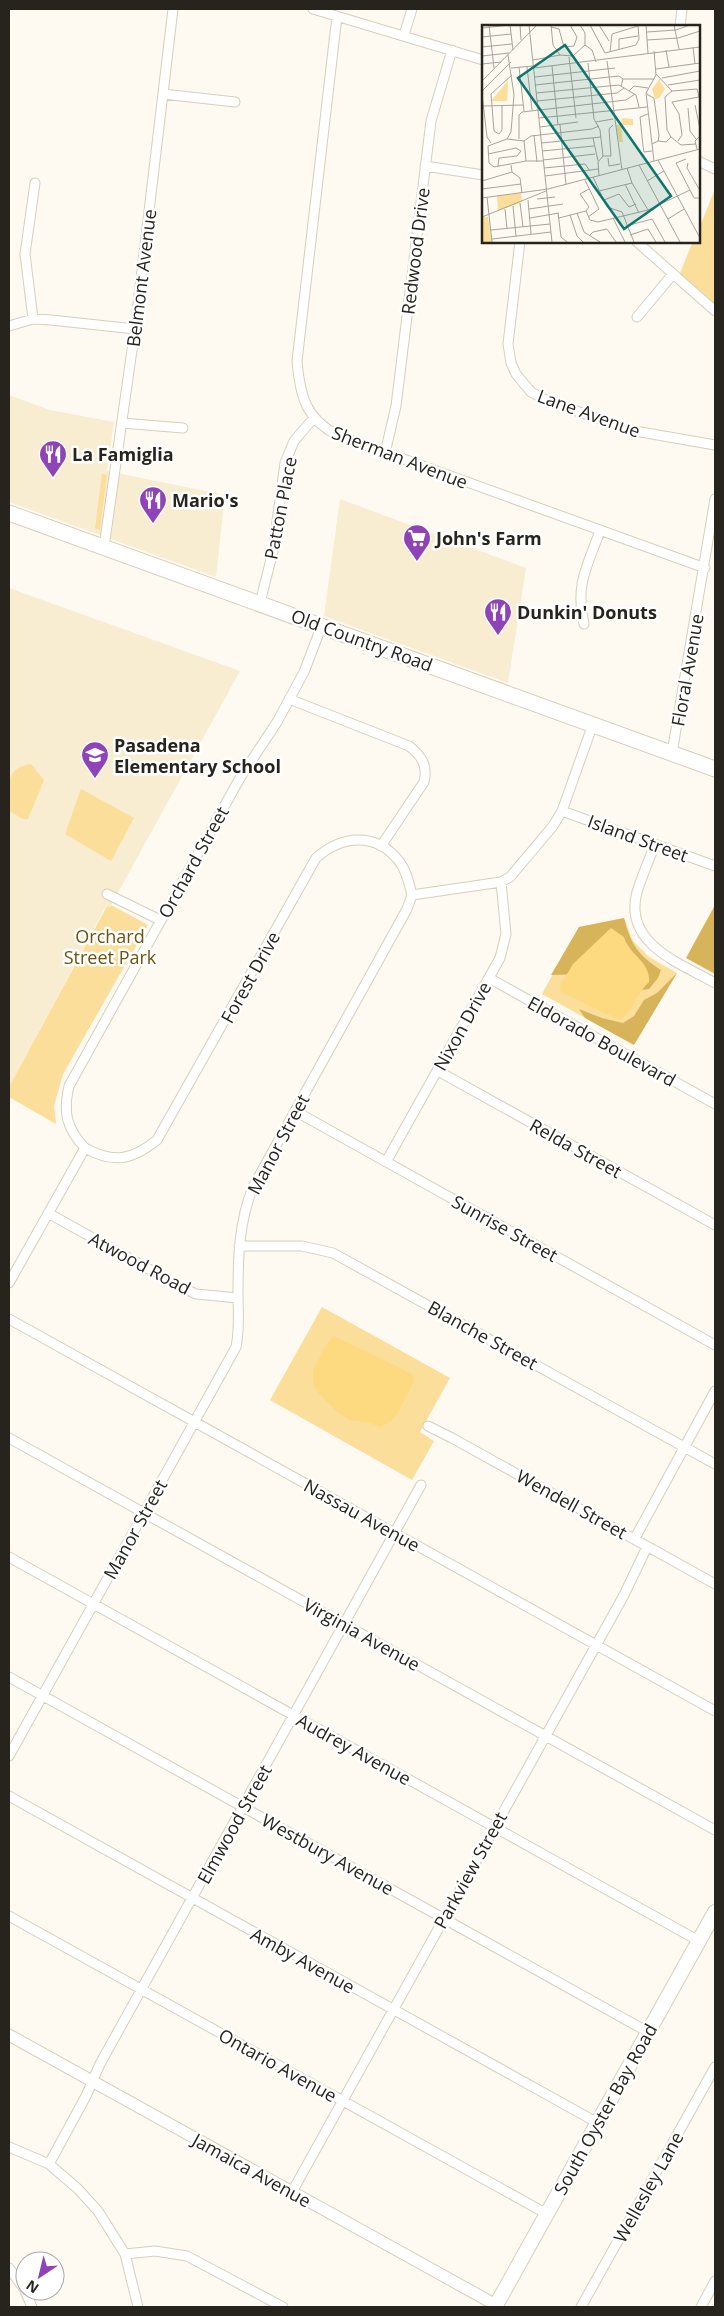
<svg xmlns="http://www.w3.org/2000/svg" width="724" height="2316" font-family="'Open Sans',sans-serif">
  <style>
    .built { fill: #f8ecd1 }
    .green { fill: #fade99 }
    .forest { fill: #d7b45a }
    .water { fill: #fdd97f }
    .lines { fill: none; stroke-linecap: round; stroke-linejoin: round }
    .minor-casing { stroke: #d7cfbb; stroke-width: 11 }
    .tertiary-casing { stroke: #d7cfbb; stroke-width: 13 }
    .secondary-casing { stroke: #d7cfbb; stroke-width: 16 }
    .primary-casing { stroke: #d7cfbb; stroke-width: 17 }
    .minor { stroke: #fff; stroke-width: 9 }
    .tertiary { stroke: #fff; stroke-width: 11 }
    .secondary { stroke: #fff; stroke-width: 14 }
    .primary { stroke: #fff; stroke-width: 15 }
    .labels { text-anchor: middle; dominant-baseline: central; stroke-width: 5; stroke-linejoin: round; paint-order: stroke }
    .street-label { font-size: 18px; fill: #27241d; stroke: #fff }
    .poi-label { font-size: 18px; font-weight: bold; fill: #27241d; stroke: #fff; text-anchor: start }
    .park-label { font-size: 18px; fill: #6c540e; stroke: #fff }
    .inset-road { fill: none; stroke: #a8a49d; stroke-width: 1 }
    .view { fill: #0f766e; fill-opacity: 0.15; stroke: #0f766e; stroke-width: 2.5 }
    .inset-edge { fill: none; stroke: #27241d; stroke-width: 2.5 }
  </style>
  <rect width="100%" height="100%" fill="#fefaf2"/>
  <path class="built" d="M9 395 50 410 114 422 107 471 225 495 216 577 9 502Z
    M340 499 526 568 508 683 324 616Z
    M9 588 240 671 110 907 106 906 9 1087Z"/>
  <path class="green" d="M715 189V311L678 278 693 241H698V231Z
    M102 474 107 475 100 530 95 528Z
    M31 764 44 780 28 819H23L9 811C9 789 3 768 31 764Z
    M81 789 134 818 111 861 65 834Z
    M111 905 148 925 63 1074 54 1106 56 1124 9 1097V1087L107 906 110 907Z
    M624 918 633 941 649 957 677 973 634 1045 542 994 579 927Z
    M322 1307 450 1378 420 1432 434 1441 412 1480 270 1400Z"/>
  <path class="forest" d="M715 905V974L686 958Z
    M624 918C631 945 638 955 661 970L658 978 649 989 634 991 583 974 551 975 579 927Z
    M677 973 634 1045 585 1018 579 1009 602 1018 623 1023 634 1016 644 1000 657 993Z"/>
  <path class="water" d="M611 928 624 937C629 955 651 962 649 982 636 994 633 1012 620 1020L561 992 560 986 573 964Z
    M334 1336 410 1373 414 1377 413 1383 397 1414 391 1421 381 1427 367 1422 350 1420 336 1411 317 1391 313 1383V1370L326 1345Z"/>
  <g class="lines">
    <g class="minor-casing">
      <path id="minor" d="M313 9 483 60
        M337 16 297 361C300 395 305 418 337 435L705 568
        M680 26 682 9
        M404 35 412 9
        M163 94 235 102
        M698 161 715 169
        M425 166 483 175
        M520 241 508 344 511 363 516 374 531 392 550 402 635 431 715 445
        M636 241 715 311
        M637 317 673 274
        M33 319 25 254 35 183
        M9 326 33 319 51 320 135 329
        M122 423 183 428
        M385 453 396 406 431 121 452 50
        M104 547 135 329 173 9
        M260 603 273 551 285 463 294 441 313 419
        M584 624C575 584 587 567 600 531
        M289 699 409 746C422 756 428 766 424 782L381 846
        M672 753 715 499
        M562 811 715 866
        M655 844C649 860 642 876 637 892 623 944 680 963 715 983
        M107 894 160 920
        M489 978 715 1104
        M438 1071 715 1225
        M295 1111 715 1345
        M85 1148C114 1164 132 1160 157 1140L316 858C342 835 376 832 399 861 407 871 409 884 412 895
        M386 1162 500 958 506 934 501 882
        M48 1213 181 1287 196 1294 238 1298
        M239 1246H302L333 1253 715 1464
        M9 1283 85 1148C66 1128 63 1112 69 1086L240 778 277 722 304 672 322 625
        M9 1319 715 1711
        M428 1426 452 1438 715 1584
        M9 1438 715 1830
        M635 1538 715 1391
        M9 1557 699 1941
        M9 1677 648 2032
        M9 1756 236 1347C240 1328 238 1312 238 1293 238 1256 239 1222 253 1187L407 909 412 895 501 882 510 877 553 826 562 811 593 724
        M9 1796 598 2123
        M9 1916 547 2214
        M9 2147 49 2164 78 2189 98 2211 125 2254 138 2307
        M49 2164 86 2096 100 2064 421 1485
        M292 2192 624 1595 647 1547
        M125 2254 155 2251 187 2256 283 2307
        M9 2268 25 2290
        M25 2291 32 2307
        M581 2307 715 2067
        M701 2307 715 2281"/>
    </g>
    <g class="tertiary-casing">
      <path id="tertiary" d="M9 2035 496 2305"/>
    </g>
    <g class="secondary-casing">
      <path id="secondary" d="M495 2307 715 1912"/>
    </g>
    <g class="primary-casing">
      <path id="primary" d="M9 513 715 769"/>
    </g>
    <use href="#minor" class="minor"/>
    <use href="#tertiary" class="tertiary"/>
    <use href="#secondary" class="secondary"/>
    <use href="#primary" class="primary"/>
  </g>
  <defs>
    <g id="restaurant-pin" transform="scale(1.4375)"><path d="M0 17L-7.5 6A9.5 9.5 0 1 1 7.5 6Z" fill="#8e44b6" stroke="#fff"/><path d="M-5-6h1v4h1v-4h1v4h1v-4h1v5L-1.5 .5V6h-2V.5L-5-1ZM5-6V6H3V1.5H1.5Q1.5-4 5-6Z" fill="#fff"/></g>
    <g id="supermarket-pin" transform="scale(1.4375)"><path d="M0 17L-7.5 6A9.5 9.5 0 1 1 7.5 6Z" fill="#8e44b6" stroke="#fff"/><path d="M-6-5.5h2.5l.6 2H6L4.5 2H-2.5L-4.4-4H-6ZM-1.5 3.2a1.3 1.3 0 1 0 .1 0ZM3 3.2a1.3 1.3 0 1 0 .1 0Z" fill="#fff"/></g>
    <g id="school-pin" transform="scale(1.4375)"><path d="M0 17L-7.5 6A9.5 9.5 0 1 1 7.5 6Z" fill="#8e44b6" stroke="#fff"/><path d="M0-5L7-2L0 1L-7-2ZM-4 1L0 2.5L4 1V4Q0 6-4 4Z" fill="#fff"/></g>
  </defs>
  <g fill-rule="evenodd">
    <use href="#restaurant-pin" x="53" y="454"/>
    <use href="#restaurant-pin" x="153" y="500"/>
    <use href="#supermarket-pin" x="417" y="538"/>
    <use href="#restaurant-pin" x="498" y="612"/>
    <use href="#school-pin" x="95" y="755"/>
  </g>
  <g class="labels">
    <g class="street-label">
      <text transform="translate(415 251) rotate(-83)">Redwood Drive</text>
      <text transform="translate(141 278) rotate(-83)">Belmont Avenue</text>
      <text transform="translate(589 413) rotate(20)">Lane Avenue</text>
      <text transform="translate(400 457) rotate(21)">Sherman Avenue</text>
      <text transform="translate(280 508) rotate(-79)">Patton Place</text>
      <text transform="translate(362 640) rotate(20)">Old Country Road</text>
      <text transform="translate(687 670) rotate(-80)">Floral Avenue</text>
      <text transform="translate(638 838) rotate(20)">Island Street</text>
      <text transform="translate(193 862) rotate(-61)">Orchard Street</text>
      <text transform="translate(250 977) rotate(-61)">Forest Drive</text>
      <text transform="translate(462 1026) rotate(-61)">Nixon Drive</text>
      <text transform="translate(602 1041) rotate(29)">Eldorado Boulevard</text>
      <text transform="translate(278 1144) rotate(-62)">Manor Street</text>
      <text transform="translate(576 1148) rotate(29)">Relda Street</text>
      <text transform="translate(505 1228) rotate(29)">Sunrise Street</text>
      <text transform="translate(140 1263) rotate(28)">Atwood Road</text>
      <text transform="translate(483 1335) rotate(29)">Blanche Street</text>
      <text transform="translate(572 1504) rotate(29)">Wendell Street</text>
      <text transform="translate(362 1515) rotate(29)">Nassau Avenue</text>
      <text transform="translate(135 1529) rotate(-61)">Manor Street</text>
      <text transform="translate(362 1634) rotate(29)">Virginia Avenue</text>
      <text transform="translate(354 1749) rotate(29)">Audrey Avenue</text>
      <text transform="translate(234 1824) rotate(-61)">Elmwood Street</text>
      <text transform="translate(328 1854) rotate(29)">Westbury Avenue</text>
      <text transform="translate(470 1870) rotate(-61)">Parkview Street</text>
      <text transform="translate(303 1960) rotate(29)">Amby Avenue</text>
      <text transform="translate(278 2065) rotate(29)">Ontario Avenue</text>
      <text transform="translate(605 2109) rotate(-61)">South Oyster Bay Road</text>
      <text transform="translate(252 2170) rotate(29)">Jamaica Avenue</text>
      <text transform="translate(648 2187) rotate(-61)">Wellesley Lane</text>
    </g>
    <g class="poi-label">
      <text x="72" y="454">La Famiglia</text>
      <text x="172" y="500">Mario's</text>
      <text x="436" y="538">John's Farm</text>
      <text x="517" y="612">Dunkin' Donuts</text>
      <text x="114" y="745">Pasadena<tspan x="114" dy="21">Elementary School</tspan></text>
    </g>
    <g class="park-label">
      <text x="110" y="936">Orchard<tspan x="110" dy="21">Street Park</tspan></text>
    </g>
  </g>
  <g transform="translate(482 25)">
    <rect width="218" height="218" fill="#fefaf2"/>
    <path d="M179 52 178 57 183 64 177 73 173 74 170 64ZM22 54 26 56 25 80V76H9L25 57ZM140 93 151 94V100H139L141 117H137L134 100H139ZM39 168 40 177 16 186 15 171ZM0 192H6L10 217H0Z" fill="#fade99"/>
    <path class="inset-road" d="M7 0 12 43M38 0 39 15M47 0 70 217M69 0 71 20 78 30 91 31 103 20M88 0 95 12 92 21M98 0 103 8V20M108 0 123 28 154 20 157 14 156 0M117 0 127 16M164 0 166 28M192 0 197 24M69 2 77 4 82 22 92 21M0 3 28 0 31 25M165 7 194 5 208 0M0 12 29 9M165 15 196 13 218 6M103 20 110 25 114 37M0 22 30 19M211 22 213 39M137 24V14L156 11M184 25 187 42M128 27 130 9 156 1M26 30 32 70 29 107 25 114 6 121 7 138 12 142 44 136M0 31 27 28M87 32 94 93M51 35 78 30M125 36 140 145M106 38 112 94 118 105 121 131 116 137 117 151M0 39 19 37M70 41 76 100M37 42 42 86M45 42 50 85M29 43 51 41M52 43 218 22M174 44 218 38M174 49 190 66M53 52 133 43M180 53 218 46M141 54H172M0 56 55 0M53 60 137 51 141 54 139 61M186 60 218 55M0 66 29 37M147 66 152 61 166 63M54 68 137 60 154 70 157 82M0 69 5 112 9 118M164 69 172 73 177 111 176 116 170 119M55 76 135 68 142 63M213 80 218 104M1 81 41 80M206 83 208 106 214 114M166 89 158 92 161 121 162 127 170 126M57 93 165 82M114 97 131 94M78 100 84 159M58 102 96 97M17 109 12 106 9 69 30 50M17 109 20 105V80M52 110 55 137M189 112 185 105 183 72 190 66 215 64 217 72M189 112 199 120 214 119M111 113 116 136M25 114 42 116 44 136M37 114V90L40 87 144 75 153 69M42 116 49 111 110 104 117 101M176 116 184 117 189 112M196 116 200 110 197 89 190 77 217 72M59 118 119 112M215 124 213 116 218 111M60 126 112 121M6 129 34 123 39 126M121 131H129L127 104 131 100M126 133 127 141 138 139M204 134 194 138 212 173H218M61 135 113 129M176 135 218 213M44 136H61M172 136 164 68 174 50 172 26M206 138 205 143 217 164M29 140 30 147 38 153 40 168M157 140 198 217M16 141 17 133 35 131 39 126M62 143 103 139 108 146M145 143 150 158M63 151 116 144M111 152 125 182 140 187 152 217M103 155 117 184 106 192M0 156 30 147M165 156 182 146M143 159 157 188M0 164 39 159M117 166 150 158 166 185M5 172 7 190M0 173 66 164 218 124M55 174 73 172M46 175 49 209M122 175 137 169 147 182 154 179M38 178 41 202M31 181 34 211M23 184 25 204M47 184 81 179M104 186 108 195 116 197 166 185 208 165M104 186 107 182 98 169 107 164M76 188 79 212 85 217M95 188 102 207 118 217M7 190 10 217M88 190 95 211 101 217M0 192 64 166M48 193 77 188M77 193 104 186M131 193 143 217M186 194 202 184M144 201 170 194 183 217M9 205 68 199M148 210 166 204 174 217M107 211 111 207 125 204 134 217M10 214 69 207"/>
    <path class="view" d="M83 20 189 171 142 204 36 53Z"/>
    <rect width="218" height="218" class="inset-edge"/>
  </g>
  <rect width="724" height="2316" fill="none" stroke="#27241d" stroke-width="20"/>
  <g transform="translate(40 2276) rotate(215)"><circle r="24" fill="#ffffff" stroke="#a9a7a5"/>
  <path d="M0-4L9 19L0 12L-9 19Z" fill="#8e44b6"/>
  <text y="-8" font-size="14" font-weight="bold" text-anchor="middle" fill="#27241d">N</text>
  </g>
</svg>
